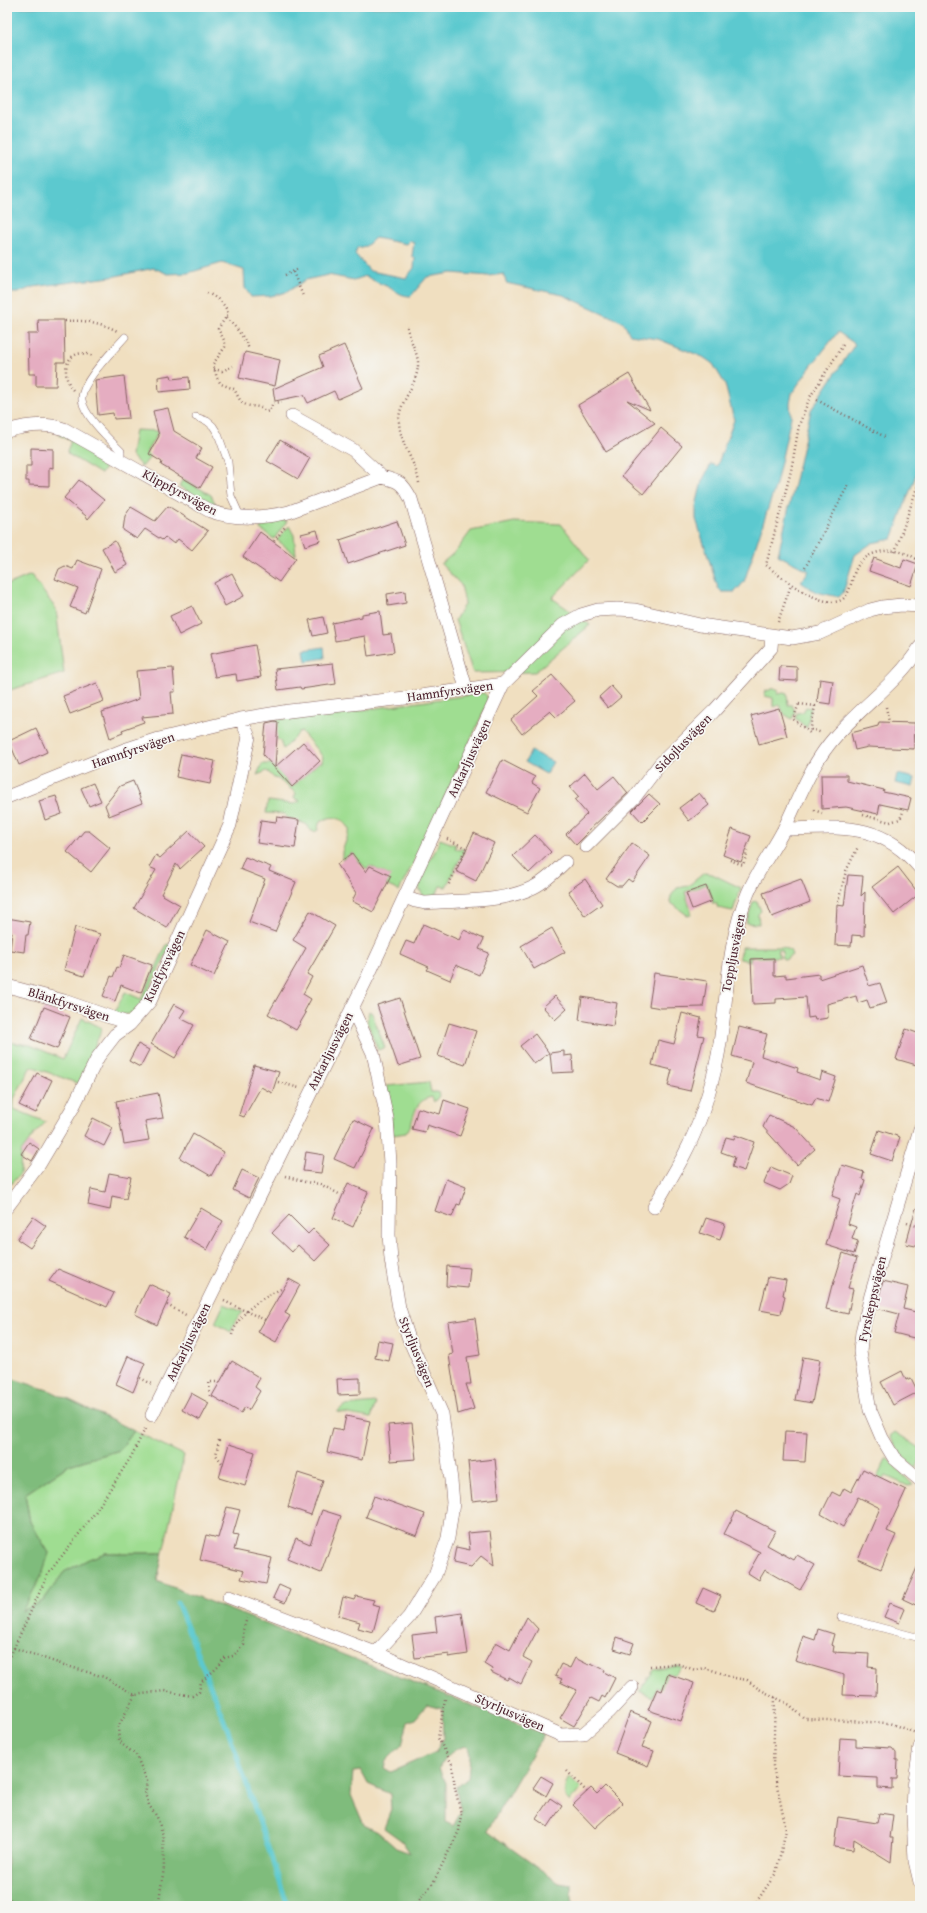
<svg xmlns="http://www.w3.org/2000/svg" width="927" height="1913" font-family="'Gentium Book Plus',serif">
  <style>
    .green { fill: #9fdd91; stroke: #747e5e }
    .forest { fill: #7fbc7b; stroke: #646e53; fill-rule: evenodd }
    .water { fill: #5cc9cf; stroke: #53747d; fill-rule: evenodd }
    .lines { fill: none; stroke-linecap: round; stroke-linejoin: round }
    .stream { stroke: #5cc9cf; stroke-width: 5 }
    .building { fill: #e5adc1 }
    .service-casing { stroke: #84625f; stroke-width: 8 }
    .minor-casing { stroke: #84625f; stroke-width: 14 }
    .path { stroke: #84625f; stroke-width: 2.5; stroke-dasharray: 1 3; stroke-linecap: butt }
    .service { stroke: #fff; stroke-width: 7 }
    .minor { stroke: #fff; stroke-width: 13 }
    .labels { text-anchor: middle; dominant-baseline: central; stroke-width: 3.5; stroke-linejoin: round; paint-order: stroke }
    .street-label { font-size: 13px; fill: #4a1f2b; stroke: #f6f6f2 }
  </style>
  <rect width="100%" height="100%" fill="#f6f6f2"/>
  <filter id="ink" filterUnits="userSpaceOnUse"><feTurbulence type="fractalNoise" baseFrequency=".025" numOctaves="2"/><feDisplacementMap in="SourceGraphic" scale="8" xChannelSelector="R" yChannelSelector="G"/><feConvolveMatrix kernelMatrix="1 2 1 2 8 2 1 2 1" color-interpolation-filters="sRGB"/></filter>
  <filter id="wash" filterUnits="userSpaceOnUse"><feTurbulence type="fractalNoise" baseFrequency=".012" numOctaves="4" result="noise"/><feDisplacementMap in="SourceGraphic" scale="16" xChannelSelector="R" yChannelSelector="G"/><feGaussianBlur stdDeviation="0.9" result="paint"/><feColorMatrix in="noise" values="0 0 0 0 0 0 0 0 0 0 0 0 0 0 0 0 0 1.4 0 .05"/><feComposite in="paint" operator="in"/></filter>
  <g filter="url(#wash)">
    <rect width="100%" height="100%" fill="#f0dfc0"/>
    <path class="green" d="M135 430 159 431 146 453 150 457 142 467 131 455Z
      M60 432 106 460 104 464 106 466 101 474 68 454 67 451 71 441 59 435Z
      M183 479 211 495 216 505 205 502 179 486Z
      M282 519 287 521 274 539 260 529 263 521Z
      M514 522 561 524 589 560 552 598 590 625 535 672 473 673 455 620 465 603 461 585 441 564 456 551 471 531Z
      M289 526 294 535 296 555 277 540Z
      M31 575 56 609 64 673 7 691V585Z
      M774 688 779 690 777 694 784 693 787 694 788 705H792L795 711 792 719 784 714 780 705 773 707V698L765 696 764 692Z
      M484 693 487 696 488 702 426 838 399 891 386 885 390 876 370 866 367 870 352 853 342 860V852L350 829C341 816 331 814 319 823L318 830 314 832 310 830 306 824 287 818 285 814 266 813 268 801 294 804 300 801 294 798 296 793 278 779 274 778 267 771 257 775 262 764H272L292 787 318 763 322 762 323 757 301 731 283 749 280 741 275 737V720L321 714 326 715Z
      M806 707 811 708 807 728 795 718 797 713 803 712Z
      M440 839 456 845 455 848 460 850 462 848 464 851 446 887 440 886 435 898 425 897C409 882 428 865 435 851 437 847 438 843 440 839Z
      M704 873 712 874 741 888 733 911 718 908 716 903H712L713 901 707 884 685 892 692 914 687 915 670 902 671 896 677 888 688 886Z
      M757 901 761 911 758 914 759 924 746 923 753 902Z
      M167 944 171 945 139 1009 130 1014 113 1015 125 992 141 999Z
      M742 947H783L790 950 792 955 785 960 781 957 783 953 782 950H777L780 957H750V961L740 959 739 956Z
      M369 1011 372 1013 385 1048 378 1050 367 1022Z
      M82 1018 102 1028 79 1084 31 1066 14 1099V1109L46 1122 35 1133 21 1152 20 1174 7 1188V1042L30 1045 63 1059Z
      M429 1082 431 1092H438L439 1096 434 1102 432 1097C411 1101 417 1119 406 1133L393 1135 386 1086Z
      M224 1304 243 1312 235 1321 231 1332 215 1323Z
      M376 1403 371 1418 337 1412 344 1406Z
      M134 1431 184 1455 163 1553H105L89 1559 64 1572 43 1601 22 1611 41 1577 49 1553 30 1522 25 1494 69 1465 120 1450Z
      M895 1432 920 1448V1461L916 1468C904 1459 896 1449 890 1436Z
      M886 1459H888L913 1485 908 1486 886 1476 882 1479 869 1494Z
      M679 1666 682 1667 674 1675 667 1673 661 1689 656 1687 653 1697 639 1691 654 1670Z
      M569 1777 581 1789 569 1802C561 1795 565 1786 569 1777Z"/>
    <path class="forest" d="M7 1377 51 1391 134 1431 120 1450 69 1465 25 1494 30 1522 49 1553 41 1577 22 1611 43 1601 64 1572 89 1559 105 1553H163L157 1581 544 1734 487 1831 559 1883 572 1885V1899L574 1906H7V1576L10 1572 7 1567ZM427 1705 442 1709 443 1738 436 1752 391 1772 384 1768 386 1761 402 1745 408 1722 415 1719ZM468 1746 470 1755 468 1778 456 1788 461 1812 453 1826 446 1822V1783L439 1768C446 1756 453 1748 468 1746ZM361 1771 368 1784 390 1794 391 1810 384 1828 402 1841 410 1853 396 1848 378 1832 364 1825 351 1795 353 1772Z"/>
    <path class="water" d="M7 7H920V464L892 539 872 543 855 555 843 593 839 597 816 592 802 583 801 581 809 571 778 555 811 410 855 344 838 332 812 365 792 393 790 404 791 417 776 484 744 582 735 592H722L718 588 696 519V506L702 481 711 464 717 466 734 420 725 384 713 364 703 357 658 339 630 335 623 322 563 295 506 283 504 274 488 276 452 273 427 277 411 296C401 296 398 292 390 288 381 283 374 282 366 276L354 280 328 275 305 280 287 292 271 296 251 297 245 288 244 270 222 263 188 273 168 274 154 268 111 277 33 287 18 293H7ZM375 238 406 244 410 240 414 243 412 256 415 258 414 268 406 278 370 271 355 254 357 248 366 246Z
      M324 647 325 658 306 661 304 650Z
      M531 751 553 762 546 774 525 762Z
      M897 774 915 778 913 787 895 783Z"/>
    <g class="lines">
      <path class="stream" d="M177 1602 229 1733 288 1906"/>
    </g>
    <g id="blocks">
      <path class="building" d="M38 320H64L65 362H57L56 386H36V374H29L28 334H39Z
        M344 345 363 388 338 399 334 391 308 403 304 395 275 401 273 389 323 367 319 356Z
        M245 352 280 360 275 386 239 378Z
        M629 374 650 410 627 400 655 423 606 452 578 405Z
        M171 375 172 379 189 377 190 389 159 392 158 377Z
        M124 376 129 418 114 419 113 413 98 415 95 380Z
        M168 408 174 431 202 448 196 458 212 467 200 488 161 465 162 462 149 454 159 436 153 411Z
        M661 428 682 446 643 494 622 476Z
        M280 440 310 458 298 479 267 461Z
        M31 448 53 449V468L49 467V486L29 485V481H26V466H31Z
        M79 480 104 500 88 519 86 516 64 498Z
        M168 506 208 531 192 550 178 539 174 544 165 537 162 540 145 529 137 539 123 530 125 516 131 507 155 521Z
        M397 521 405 545 348 564 340 540Z
        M317 530 320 541 305 546 301 534Z
        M260 532 296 558 279 582 243 557Z
        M115 541 127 565 115 572 102 548Z
        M874 558 901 568 904 559 918 564 911 586 869 571Z
        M77 560 101 569 85 613 70 607 78 588 55 579 59 569 65 566 73 569Z
        M232 573 244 596 225 606 214 583Z
        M405 591 406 603 388 606 387 594Z
        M192 606 201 624 179 635 170 616Z
        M380 611 383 635 391 634 394 652 368 656 365 636 335 641 332 623 362 617V614Z
        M323 617 327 633 313 636 309 620Z
        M255 645 261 677 237 681 236 674 215 677 210 654Z
        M333 663 336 684 301 689 300 687 278 690 275 669Z
        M780 666 797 667V681L779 680Z
        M173 668 175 692H171L173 714 142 717 144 722 122 730 123 733 110 738 102 712 139 699 136 671Z
        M552 675 575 701 556 717 550 711 522 734 511 720 538 696 533 691Z
        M820 679 833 681 830 704 817 702Z
        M97 683 104 701 70 714 63 696Z
        M611 686 621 697 608 708 599 697Z
        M779 708 787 736 759 744 751 716Z
        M275 721 278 722 275 767 303 742 320 761 292 787 263 755 266 723Z
        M879 722 915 723 914 749 868 747 855 750 851 733 878 726Z
        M36 728 47 752 19 765 9 741Z
        M181 754 215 761 210 784 176 777Z
        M502 760 535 777 532 783 540 788 527 812 486 792Z
        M585 773 598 789 614 776 628 793 585 834 586 835 576 845 566 834 587 814 575 800 579 797 570 787Z
        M821 775H847V781L884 790 883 792 911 798 908 810 880 804 878 814 846 807 822 809Z
        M133 781 142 803 109 816 105 805 120 786Z
        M93 783 101 801 89 806 81 788Z
        M699 793 709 805 689 821 679 808Z
        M649 794 660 804 642 822 632 811Z
        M56 796 62 814 45 820 39 801Z
        M277 817 299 820 295 848 257 843 261 820 276 822Z
        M732 829 751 836 741 862 723 855Z
        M84 831H89L110 848 91 872 67 852Z
        M189 831 204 847 180 869 176 864 161 894 180 905 167 928 134 908 156 870 149 867 156 855 160 858Z
        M474 833 494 843 476 881 456 871Z
        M535 835 551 852 529 873 513 856Z
        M632 843 650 856 632 882 628 879 622 886H617L606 879Z
        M352 853 366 872 370 866 391 876 373 912 352 901 356 893 337 864Z
        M245 857 271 867 269 871 296 882 275 932 249 922 265 879 240 869Z
        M898 867 919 894 894 914 872 887Z
        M848 875 863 876 861 896 865 892 864 936 852 935 851 946 835 945 837 905 844 906Z
        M585 879 602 904 585 916 568 891Z
        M801 879 810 902 772 917 763 893Z
        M706 886 712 901 692 909 686 893Z
        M310 911 335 926 307 974 312 977 303 994 311 999 304 1012 306 1013 296 1030 268 1014 306 948 293 940Z
        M7 918 30 922 28 935H26L24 952 10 950 12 933 7 932Z
        M423 924 459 940 464 930 484 939 479 949 489 953 479 975 456 965 450 980 427 970 429 967 400 954 406 941 414 944Z
        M75 927 100 934 84 976 64 970Z
        M552 928 565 952 534 969 521 946Z
        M207 930 230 942 214 976 190 965Z
        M124 955 152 965 141 993 121 985 115 1001 103 996 111 976 113 977 117 967 119 968Z
        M774 958V976L786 975V978L819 974V979L862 965 869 986 880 983 887 1003 870 1008 867 1000 858 1003 856 996 827 1004 828 1018 815 1020 814 1017 808 1018 806 997 776 999V1003L753 1004 751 959Z
        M654 973 707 981 703 1007 661 1008 649 1006Z
        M555 996 567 1009 555 1020 543 1007Z
        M582 997 617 1003 613 1026 579 1020Z
        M400 998 420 1059 398 1066 377 1005Z
        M174 1004 185 1010 180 1018 194 1025 175 1058 151 1044Z
        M44 1007 70 1017 57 1049 31 1039Z
        M682 1013 701 1018 698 1035 704 1036 690 1091 668 1086 672 1070 652 1065 658 1040 674 1044Z
        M449 1023 476 1031 465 1065 438 1056Z
        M739 1027 767 1034 761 1056 798 1068 797 1072 820 1080 822 1072 836 1077 828 1102 816 1098 812 1105 746 1083 752 1062 732 1056Z
        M906 1029 920 1034V1066L896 1059Z
        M535 1034 549 1053 534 1064 520 1046Z
        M138 1044 149 1050 140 1067 129 1061Z
        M564 1051V1056L572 1055 573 1072 552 1073 550 1053Z
        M254 1065 279 1072 272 1093 261 1087 244 1117 239 1115Z
        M37 1073 52 1080 36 1113 19 1105Z
        M158 1093 163 1118 145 1121 149 1140 124 1144 116 1101Z
        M444 1100 470 1109 460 1136 427 1125 425 1132 412 1129 418 1108 440 1114Z
        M769 1115 795 1127 815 1149 797 1165 763 1127Z
        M93 1118 113 1128 104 1146 84 1136Z
        M353 1119 374 1129 355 1168 334 1159Z
        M879 1130 900 1137 892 1161 871 1154Z
        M193 1134 224 1152 211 1176 180 1158Z
        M735 1135 754 1142 744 1171 732 1167 735 1157 721 1152 726 1137 734 1139Z
        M29 1142 39 1149 32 1161 21 1154Z
        M306 1152 324 1155 321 1173 303 1171Z
        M842 1165 864 1172 862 1179 865 1180 860 1196 857 1194 848 1224 856 1227 852 1239 858 1241 854 1254 826 1245 840 1199 832 1196Z
        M771 1167 792 1176 789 1184 780 1190 764 1183Z
        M242 1170 259 1178 249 1198 233 1190Z
        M109 1173 131 1177 126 1199 112 1196 110 1210 88 1205 91 1189 105 1192Z
        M446 1179 466 1187 460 1205 457 1204 452 1217 435 1211Z
        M348 1183 368 1192 353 1227 333 1218Z
        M201 1208 223 1221 207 1250 184 1237Z
        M916 1208H920V1247L906 1244Z
        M289 1215 308 1234 313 1229 330 1245 315 1261 298 1245 292 1252 272 1233Z
        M33 1217 46 1226 30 1248 17 1239Z
        M706 1218 725 1224 720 1240 700 1233Z
        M843 1253 857 1258 848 1288 853 1289 848 1314 826 1309 832 1285H833Z
        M447 1266 470 1268 468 1288 446 1286Z
        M58 1269 114 1293 107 1307 49 1281Z
        M768 1277 786 1280 783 1295 785 1296 781 1314 760 1310Z
        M289 1279 300 1285 285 1313 290 1316 276 1342 258 1332Z
        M883 1281 908 1287 903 1309 920 1313V1331L918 1339 894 1333 899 1314 876 1308Z
        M149 1284 171 1294 157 1325 135 1314Z
        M475 1318 480 1355 467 1357 471 1384H466L474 1409 458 1414 449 1355 453 1354 448 1322Z
        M378 1340 393 1343 389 1361 375 1358Z
        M128 1356 145 1363 133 1392 116 1384Z
        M803 1357 820 1360 812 1403 795 1400Z
        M232 1361 260 1378 255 1387 260 1391 249 1410 245 1407 241 1413 212 1396Z
        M902 1371 906 1380 911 1378 918 1392 893 1405 881 1382Z
        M360 1378V1394L338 1395 337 1379Z
        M191 1393 209 1403 200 1420 182 1410Z
        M346 1416 370 1421 362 1460 327 1452 333 1428 343 1430Z
        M412 1423 416 1459 391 1461 388 1425Z
        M785 1431 807 1432 805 1462 783 1461Z
        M229 1444 255 1452 245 1486 219 1478Z
        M495 1459 499 1498 472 1501 468 1462Z
        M863 1469 906 1490 887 1531 896 1535 881 1569 858 1559 880 1508 858 1497 843 1527 821 1514 832 1492 840 1496 844 1488 851 1492Z
        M298 1473 323 1481 311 1515 288 1507Z
        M374 1496 425 1514 417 1536 366 1517Z
        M227 1507 240 1510 233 1534 238 1535 234 1550 272 1558 266 1584 241 1579 244 1571 200 1560 206 1535 218 1538Z
        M322 1510 341 1516 321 1573 287 1559 296 1538 310 1544Z
        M736 1511 775 1531 767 1545 794 1560 797 1555 815 1565 800 1590 765 1570 759 1580 748 1573 760 1552 724 1534Z
        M490 1531 494 1566 481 1556 471 1567 453 1563 456 1547 470 1550 468 1533Z
        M920 1561V1607L903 1599Z
        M279 1585 290 1590 285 1603 273 1598Z
        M703 1588 721 1596 714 1611 696 1603Z
        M356 1596 374 1600 372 1604 380 1606 373 1632 358 1628 360 1622 338 1616 343 1597 354 1600Z
        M890 1603 905 1609 899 1623 884 1617Z
        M462 1613 468 1654 448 1657 450 1654 415 1658 412 1635 437 1632 435 1617Z
        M527 1617 538 1629 523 1657 532 1662 521 1684 509 1677 507 1680 491 1672 492 1669 484 1664 496 1642 510 1650Z
        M818 1629 834 1634 831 1645 834 1646 833 1652 869 1654 868 1667 877 1668 876 1696 843 1695 844 1675 795 1661 803 1636 815 1640Z
        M617 1637 634 1643 630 1654 614 1649Z
        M575 1658 589 1665 591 1663 605 1670 604 1672 615 1678 605 1698 602 1696 599 1702 591 1698 574 1726 560 1718 577 1690 560 1682 562 1679 555 1676 561 1664 570 1668Z
        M668 1674 694 1683 681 1721 648 1710 657 1689 662 1691Z
        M630 1712 652 1721 642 1747 654 1751 648 1766 615 1753Z
        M840 1738 856 1739V1746L892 1748 896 1753V1760H898L897 1779H892V1789L878 1788V1778L838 1776Z
        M541 1776 553 1783 546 1796 533 1788Z
        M605 1786 622 1803 595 1828 573 1805 591 1788 597 1794Z
        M550 1798 562 1806 548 1827 536 1819Z
        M879 1813 893 1815 890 1838H893L891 1862 854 1839 853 1850 834 1847 838 1817 877 1823Z"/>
    </g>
  </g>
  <g filter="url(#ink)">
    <use href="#blocks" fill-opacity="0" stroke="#84625f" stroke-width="1"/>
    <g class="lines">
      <g class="service-casing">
        <path id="service" d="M196 417 207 421 213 426 218 434 228 462 231 496 240 516
          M121 460V451C110 440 84 416 82 400 80 382 114 350 125 337
          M841 1617 920 1638"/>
      </g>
      <g class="minor-casing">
        <path id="minor" d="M292 416 353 450 382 477
          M7 431C26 425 45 422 64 429L210 511C234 520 265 518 289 512L382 477C399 481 403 483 411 499L466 688
          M7 797 124 750 155 740 241 719 289 711 414 697 503 684 563 625 581 615 598 610 617 609 635 610 700 625 792 638 820 633 870 610 882 607 902 605 920 606
          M784 829C840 828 879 820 920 868
          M586 846 634 798 660 764 714 711 771 648 772 636
          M405 897 415 901 425 903C461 900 502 903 534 887 546 881 556 871 565 862
          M7 986 64 1001 130 1024
          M352 1008 373 1053 387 1118 390 1163 389 1235 391 1259 399 1308 409 1339 442 1414 451 1480 453 1503 448 1538 435 1575 409 1617 376 1653
          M920 1129 871 1295 862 1332 860 1352 870 1410 882 1438 894 1458 920 1480
          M7 1207 40 1163 72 1109 98 1057 115 1035 130 1024 150 1001 230 825 249 737 241 719
          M654 1207C664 1190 675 1172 684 1155 699 1127 712 1086 718 1055 728 1001 726 945 748 893 758 869 773 851 784 829 799 798 811 764 835 737 862 706 898 682 920 647
          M152 1415 368 976 503 684
          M229 1597 376 1653 561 1735 583 1734 609 1712 632 1687
          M920 1747 914 1786 913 1814 915 1861 920 1882"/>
      </g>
      <path class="path" d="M293 272 303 296
        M285 275 299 269
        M207 293C216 297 226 304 228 314L218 329 225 342V347L213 364 217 378 221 384 234 389C237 394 239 400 243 403 251 409 258 403 266 412L269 411 273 403 282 402
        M226 318C234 324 247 341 249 350
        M65 321C84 320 101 322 117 331
        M407 327C409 339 417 351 418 362 419 385 398 401 399 422 400 444 416 462 419 483
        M843 345 810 397 799 425 791 471 766 565C779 576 827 614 844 598 851 592 852 575 857 567 866 551 891 547 907 554 911 555 916 559 920 561
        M214 369 222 371 233 366
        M73 390C58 372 68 345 93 356
        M817 400 885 437
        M274 541 285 527
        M895 552 920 479
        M805 568 848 485
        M778 622 791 585
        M799 704 815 706 810 733 793 719Z
        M886 707 889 722
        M811 729 822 733
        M814 810 822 813
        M863 815 890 822 900 819 903 812
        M447 839 466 848 448 886
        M730 860 743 865 749 848
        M838 902 846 871 858 847
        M278 1082 299 1088
        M285 1176 305 1182 320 1184 341 1195
        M907 1223 920 1227
        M224 1301 265 1320
        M167 1305 186 1315
        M232 1335C239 1312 261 1298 283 1288
        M140 1378 152 1384
        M210 1396 209 1382H218
        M219 1440 216 1455 222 1463
        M14 1648 64 1665 104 1677 135 1695 164 1691 192 1696 199 1692 201 1682 219 1666 224 1658 233 1656 244 1645 243 1630 247 1618
        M7 1663 48 1574 92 1517 131 1457 146 1427
        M650 1666 678 1664 695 1670 704 1668 712 1670 735 1678 747 1680 759 1689 790 1705 805 1719 889 1723 916 1733
        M135 1695 118 1727 119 1740 123 1745 136 1755 147 1781 145 1794 149 1805 157 1817 163 1835 164 1868 158 1906
        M567 1771 587 1792
        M7 1896 16 1906
        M414 1906 433 1883 459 1831 461 1814 455 1788 452 1764 438 1738 445 1699
        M750 1906 755 1904 776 1873 786 1830 773 1766 775 1697"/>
      <use href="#service" class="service"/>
      <use href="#minor" class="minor"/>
    </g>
  </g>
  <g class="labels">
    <g class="street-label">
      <text transform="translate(180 492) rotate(28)">Klippfyrsvägen</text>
      <text transform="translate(450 691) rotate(-8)">Hamnfyrsvägen</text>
      <text transform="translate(683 743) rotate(-46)">Sidojlusvägen</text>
      <text transform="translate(133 750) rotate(-19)">Hamnfyrsvägen</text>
      <text transform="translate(469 758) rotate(-65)">Ankarljusvägen</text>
      <text transform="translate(733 953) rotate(-79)">Toppljusvägen</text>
      <text transform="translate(164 966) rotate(-64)">Kustfyrsvägen</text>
      <text transform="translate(69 1004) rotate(18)">Blänkfyrsvägen</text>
      <text transform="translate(330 1051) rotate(-63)">Ankarljusvägen</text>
      <text transform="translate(872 1299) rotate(-77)">Fyrskeppsvägen</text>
      <text transform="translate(188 1342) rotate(-64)">Ankarljusvägen</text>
      <text transform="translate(417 1352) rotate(68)">Styrljusvägen</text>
      <text transform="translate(510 1712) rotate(24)">Styrljusvägen</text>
    </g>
  </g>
  <rect width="927" height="1913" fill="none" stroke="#f6f6f2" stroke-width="24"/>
</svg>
